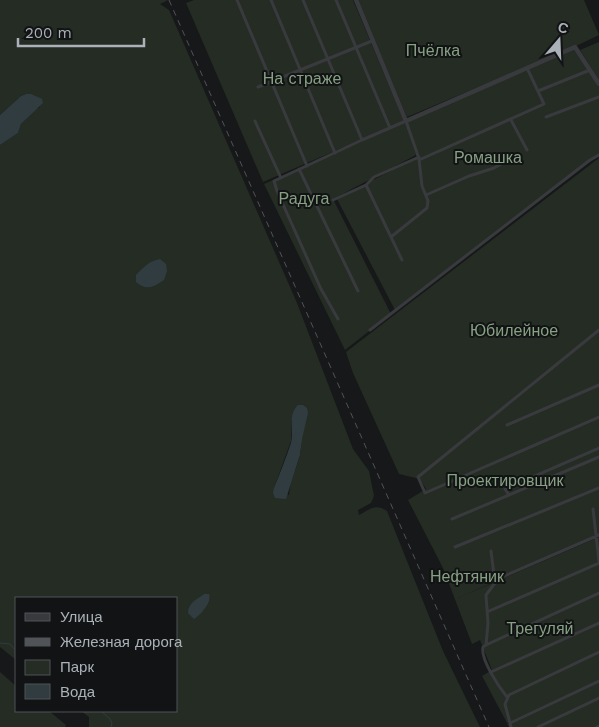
<svg xmlns="http://www.w3.org/2000/svg" width="599" height="727" font-family="'Work Sans',sans-serif">
  <style>
    .green { fill: #242c24; fill-rule: evenodd }
    .water { fill: #313c41 }
    .lines { fill: none; stroke-linecap: round; stroke-linejoin: round }
    .stream { stroke: #313c41; stroke-width: 1 }
    .minor { stroke: #393a3e; stroke-width: 3 }
    .tertiary { stroke: #393a3e; stroke-width: 4.5 }
    .rail { stroke: #505357; stroke-width: 1; stroke-dasharray: 6 5; stroke-linecap: butt }
    .labels { text-anchor: middle; dominant-baseline: central; stroke-width: 4; stroke-linejoin: round; paint-order: stroke }
    .park-label { font-size: 16px; fill: #87a183; stroke: #121314 }
  </style>
  <rect width="100%" height="100%" fill="#171819"/>
  <path class="green" d="M0 0H168L160 4 169 10 297 303 353 449 369 471 374 496 371 503 358 510 359 515C369 510 375 503 387 511L443 651 480 727H89V717L81 711H176V598H16V660L0 647V145L18 133 21 124 36 109 40 107 26 94 21 96 0 115ZM291 419C294 425 301 434 301 441 303 459 290 477 289 495L274 488 291 441Z
    M194 0H353L404 121 263 182 186 3Z
    M357 0H584L599 35 574 47 599 87V155L395 310 337 199 419 156 409 133 416 155 333 199 391 314 345 350 264 184 404 123 567 50 407 117Z
    M599 42V80L580 50Z
    M599 158V535L458 598 599 537V680L507 723 482 676 492 670 480 640 472 644 443 568 408 500 426 489 420 479 399 474 353 373 346 352Z
    M0 672 16 686V711H49L66 725 65 727H0Z
    M599 681V727H509L507 724Z"/>
  <path class="water" d="M26 94H31L42 99 43 103 21 124 18 133 0 145V115L21 96Z
    M160 259 166 264 167 271 164 280C154 287 146 291 136 282V275C144 267 149 261 160 259Z
    M298 405H303L307 408 308 413 302 439 300 455 286 499 275 498 273 493 274 488C280 473 286 458 291 443 294 430 287 416 298 405Z
    M204 594H209C212 603 201 614 194 619L188 613C188 603 196 600 204 594Z"/>
  <g class="lines">
    <path class="stream" d="M0 643 10 644 16 651
      M101 711 110 719 112 723 111 727"/>
    <path class="minor" d="M237 0 307 166
      M271 0 335 153
      M303 0 362 140
      M336 0 390 128
      M258 87 372 41
      M538 91 590 70
      M546 117 599 97
      M511 120 527 150
      M255 121 281 178
      M419 160 544 104 527 68
      M299 169 358 291
      M366 185 374 177 419 157
      M426 195 469 176 494 168 503 163
      M333 200 366 185 402 260
      M338 319 321 289 277 191 274 181 362 140 406 121 419 159 422 186 428 201 427 208 391 237
      M370 330 590 160 599 155
      M599 330 418 477 425 493 599 417
      M507 425 599 385
      M509 495 505 489 599 448
      M593 509 599 561
      M452 519 599 457
      M455 547 599 488
      M491 551 495 583 486 595 488 623 486 645 599 593
      M495 580 599 535
      M487 612 599 563
      M486 645 483 647C480 659 499 687 507 697
      M491 672 599 623
      M510 723 599 681
      M511 727 505 704 509 695 599 652
      M538 727 599 698
      M597 727 599 726"/>
    <path class="tertiary" d="M356 0 406 121 575 47 599 84"/>
    <path class="rail" d="M169 0 489 727"/>
  </g>
  <g class="labels">
    <g class="park-label">
      <text x="433" y="50">Пчёлка</text>
      <text x="302" y="78">На страже</text>
      <text x="488" y="157">Ромашка</text>
      <text x="304" y="198">Радуга</text>
      <text x="514" y="330">Юбилейное</text>
      <text x="505" y="480">Проектировщик</text>
      <text x="467" y="576">Нефтяник</text>
      <text x="540" y="628">Трегуляй</text>
    </g>
  </g>
  <rect x="15" y="597" width="162" height="115" fill="#121314" stroke="#4f5256"/>
  <rect x="25" y="613" width="25" height="8" fill="#393a3e" stroke="#4f5256"/>
  <text x="60" y="622" font-size="15" fill="#abb1b8">Улица</text>
  <rect x="25" y="638" width="25" height="8" fill="#505357" stroke="#4f5256"/>
  <text x="60" y="647" font-size="15" fill="#abb1b8">Железная дорога</text>
  <rect x="25" y="660" width="25" height="15" fill="#242c24" stroke="#4f5256"/>
  <text x="60" y="672" font-size="15" fill="#abb1b8">Парк</text>
  <rect x="25" y="684" width="25" height="15" fill="#313c41" stroke="#4f5256"/>
  <text x="60" y="697" font-size="15" fill="#abb1b8">Вода</text>
  <g transform="translate(559 40) rotate(19)" stroke="#121314" stroke-width="4" paint-order="stroke">
  <path d="M0-4L9 19L0 12L-9 19Z" fill="#abb1b8"/>
  <text y="-8" font-size="14" font-weight="bold" text-anchor="middle" fill="#abb1b8">С</text>
  </g>
  <path d="M18 38v8h126v-8" fill="none" stroke="#abb1b8" stroke-width="2.5"/>
  <text x="25" y="38" font-size="15" fill="#abb1b8" stroke="#121314" stroke-width="4" paint-order="stroke">200 m</text>
</svg>
